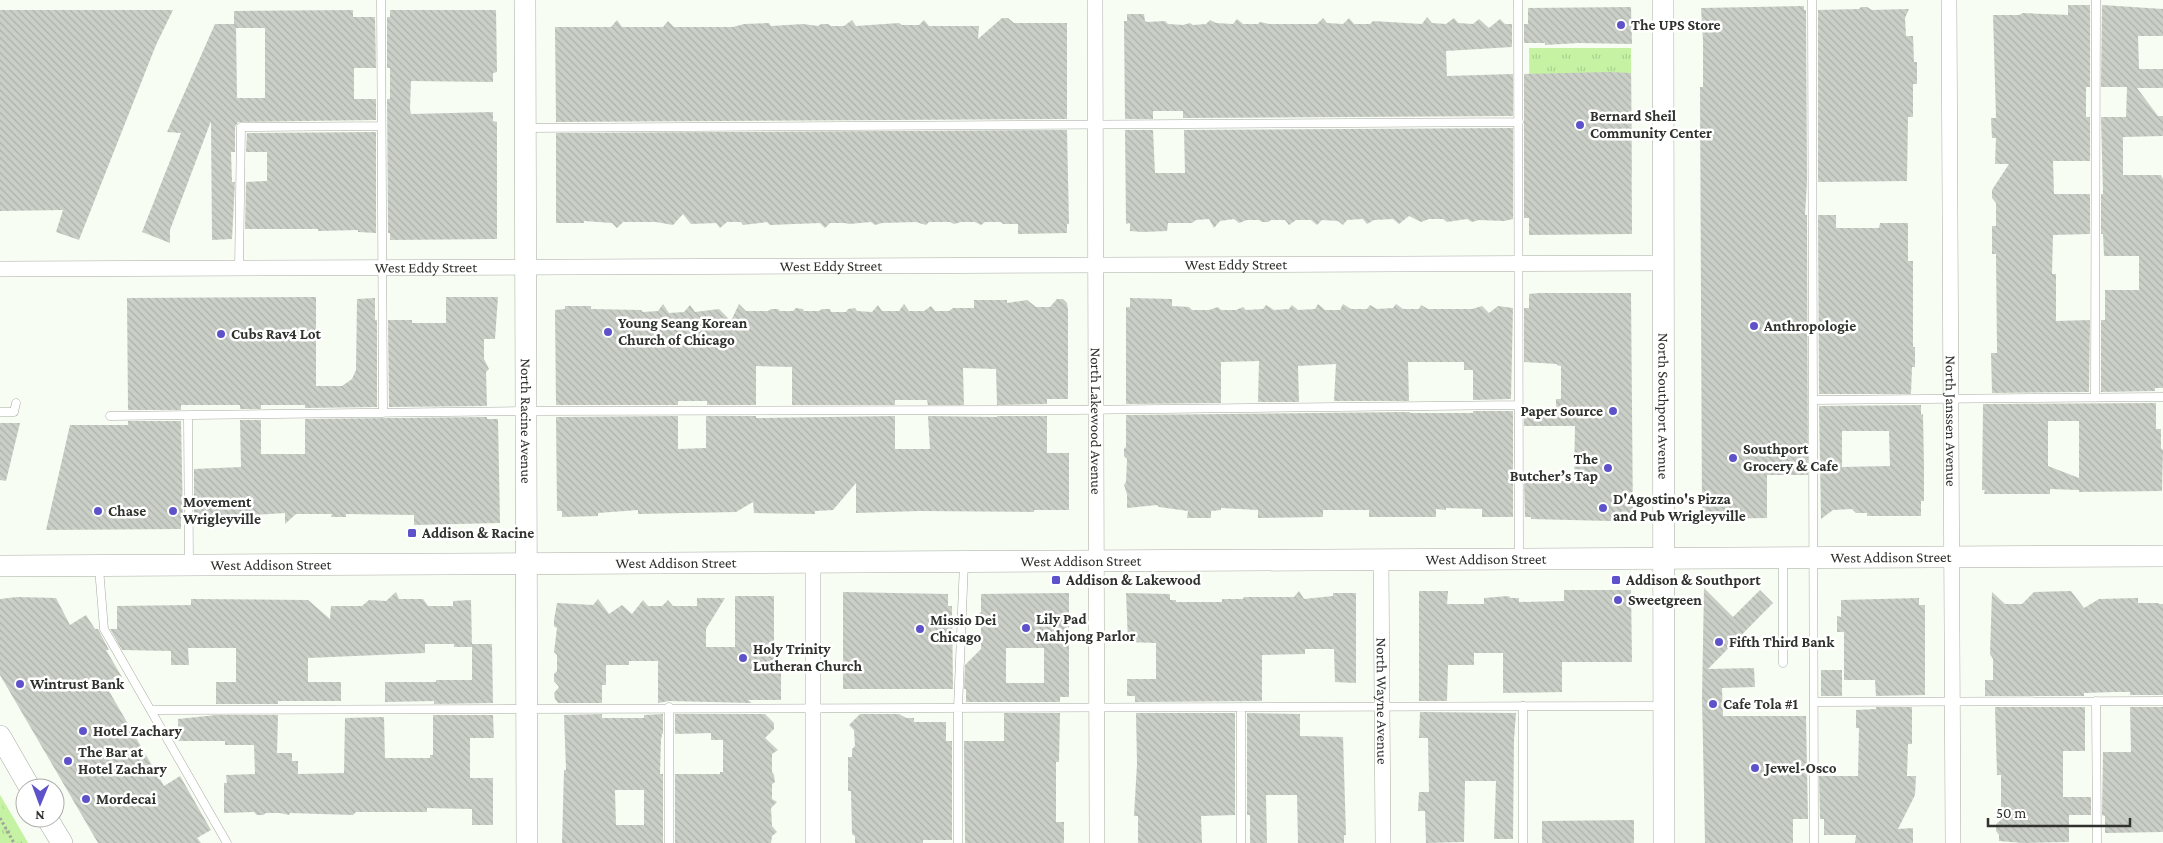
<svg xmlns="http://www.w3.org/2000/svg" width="2163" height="843" font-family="'Crimson Pro',serif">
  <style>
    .grass { fill: url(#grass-tufts) }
    .garden { fill: #c6f2a4 }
    .building { fill: url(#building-back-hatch); fill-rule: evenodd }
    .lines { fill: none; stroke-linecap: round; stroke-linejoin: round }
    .lane-casing { stroke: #a6aba2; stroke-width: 9 }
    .street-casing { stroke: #a6aba2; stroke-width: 16 }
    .secondary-casing { stroke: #a6aba2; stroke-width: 22 }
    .path { stroke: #a0a49d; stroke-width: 3; stroke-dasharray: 2.5 2.5; stroke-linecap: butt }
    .lane { stroke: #fff; stroke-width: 8 }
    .street { stroke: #fff; stroke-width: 15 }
    .secondary { stroke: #fff; stroke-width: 21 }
    .poi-dot { fill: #5e52cb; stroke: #fff; stroke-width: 2 }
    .labels { text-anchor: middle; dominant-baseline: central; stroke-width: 5; stroke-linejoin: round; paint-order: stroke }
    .poi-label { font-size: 15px; font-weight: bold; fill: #30322e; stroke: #fff; text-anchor: start }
    .street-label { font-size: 15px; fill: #30322e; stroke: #fff }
  </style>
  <defs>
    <pattern id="grass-tufts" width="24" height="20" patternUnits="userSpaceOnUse" patternTransform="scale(1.25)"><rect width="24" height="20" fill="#c6f2a4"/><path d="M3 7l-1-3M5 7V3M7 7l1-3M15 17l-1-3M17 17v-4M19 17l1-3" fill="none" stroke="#aad08e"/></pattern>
    <pattern id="building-back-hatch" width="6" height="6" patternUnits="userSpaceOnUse" patternTransform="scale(1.25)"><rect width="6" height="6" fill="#cacfc7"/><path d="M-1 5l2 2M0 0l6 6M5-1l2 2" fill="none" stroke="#aeb2ab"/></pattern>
  </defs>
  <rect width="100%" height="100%" fill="#f8fdf4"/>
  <path class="grass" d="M1529 48H1631L1632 175 1530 176Z
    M0 795 28 843H0Z"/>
  <path class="garden" d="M0 795 28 843H23L18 833 14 835 7 824 11 821 0 801Z"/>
  <path class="building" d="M2068 5H2090V87H2086V117H2090V161H2053L2054 194H2090V234L2053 235 2052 274H2056V321L2090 320 2089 392 1992 393 1991 353H1997L1996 254H1992V226H1996V203L1992 198V190L2009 164H1995L1996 138H1992L1991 118H1996L1993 15H2019L2023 13 2068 15Z
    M2102 5 2163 9V36H2138L2139 69H2163V88H2137L2158 116H2163V136L2123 137V175H2161L2163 179V388H2155V391L2101 392V320H2105V290H2139V256H2104L2103 234H2101V194H2103L2101 117H2126L2127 87H2101Z
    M1804 6V10H1806L1807 182 1805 215H1807L1808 475H1767V518L1702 519 1700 87H1703V41L1701 8Z
    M1631 7 1632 44 1579 43 1545 45V43H1524V24H1528V8Z
    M1861 7H1867L1872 10 1909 9 1905 18 1906 36H1913L1914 62H1917V84H1913V117H1908L1907 181 1818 182V10L1859 9Z
    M0 10H173L156 45 79 240 56 232 63 210 0 211Z
    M353 10V17H375L376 68H354V99H376V120L238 122 235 127V152H231L232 182H235L232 239 212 240 211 121 170 230V243L142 232 181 133 167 132 215 24H234V11ZM236 28H265V98H237Z
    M390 10H496L497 72 493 73V82L411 81 410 109 411 114 493 112V121L497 122V239L390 240V233H388L387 99H390V68H387V17H390Z
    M1127 14H1144L1145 21 1147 22 1165 21 1168 24 1183 25 1190 23 1193 25 1206 24 1210 20 1216 23 1233 24 1237 19 1243 24H1258L1260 22 1269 24H1317L1323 18 1327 23 1343 24 1349 18 1354 24H1370L1373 21 1422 24 1427 17 1432 23 1446 24 1454 18 1458 23 1473 24 1479 19 1489 28 1500 19 1505 24H1512V47L1446 51 1447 76 1513 74V116L1183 118V111H1153V119H1125L1124 21H1127Z
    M1002 18H1008L1014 23H1067V119L556 122 555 27H611L617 20 622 27H663L668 21 674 27H733L744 24 769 23 771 26 803 24 818 26 821 24H828L831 26H844L852 20 856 26 899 23 902 25H919L924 20 929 26H979L978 39Z
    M1609 72 1631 73 1632 234 1529 235V218H1524V74Z
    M1513 128V219L1504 221 1479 220 1472 222 1467 219 1447 222 1443 219H1429L1421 222 1409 216 1399 224 1393 219 1374 220 1367 224 1363 219 1347 220 1343 225 1338 221 1322 220 1317 225 1311 220H1296L1289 225 1285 220H1271L1268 222H1262L1259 220H1247L1239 223 1234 219 1220 221 1214 228 1209 219 1196 220 1192 223H1168L1167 231 1143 232 1130 231V223L1126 224 1125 130H1153L1155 173H1185L1184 130Z
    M1067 130 1069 224H1067V233L1018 234V224H1003L1001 222H985L981 225 975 222H961L954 224 950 222H929L926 225 916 222 882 223 875 225 871 222 849 224 845 223H830L825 228 820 223 770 225 767 222 743 225 741 222H727L720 228 716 223 691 224 683 214 673 225 656 222H623L617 228 612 223 584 221V223H556V133Z
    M376 132V233L358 232V230L318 231V229H245L246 182 267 181V152H246L247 133Z
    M1818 215H1836V228H1879L1880 223H1908V261H1913V347H1915V367H1912L1911 394H1819Z
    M1539 293H1631L1633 522 1622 516 1617 521H1610L1531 519V517H1525L1524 481H1574L1575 426H1524V410L1556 411V399H1561V366L1557 365V364L1524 362V308H1529V294Z
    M316 297V386H342L352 379 356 370 357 299 375 298V320H377V407L305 408V405H261V409H240V405H181V410H128L127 298Z
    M446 297H498L495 339H484V359L489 369 486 372 487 406 389 407 388 320H412V323H446Z
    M1130 298 1172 299V306L1189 307 1192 310H1209L1218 307 1221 310H1236L1243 307 1246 310 1263 309 1266 305 1274 310 1289 309 1292 305 1298 310 1315 309 1318 304 1325 310H1340L1343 304 1351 309H1367L1370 305 1377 309 1393 308 1396 304 1403 309H1419L1421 305 1428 309H1472L1482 306 1489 313 1498 306 1513 308 1511 399 1473 400V370H1464V362H1408L1409 401H1334L1336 364 1298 366 1299 402H1258L1259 361 1221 362V403L1126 404V307H1130Z
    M1057 299H1063L1067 303 1068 310V399H1047V404L997 405 996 369 963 368 964 405H928L927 400H895V405H792V367L756 366V405H707V401H678V405H556L555 310 565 309V306H591V309L641 310 643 312 658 311 663 304 669 313 684 312 690 305 695 312 719 309 731 321 739 304 746 311H768L771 309H778L780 311H793L796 308 803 309 804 311H819L822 309H830L831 312H846L848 309 855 308 857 311 872 312 878 305 882 311H899L904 304 909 311H924L931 306 935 311H949L953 308H974V300H1007V303L1027 300 1036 307H1050Z
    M2156 403V429H2161V448L2163 450 2162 491 2079 492V490L2050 489V494H1984L1985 490H1982L1983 404ZM2048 421H2079V478L2048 466Z
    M1921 405V415L1923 414 1924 466V501H1921V516H1867V513H1856L1852 509 1833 510 1821 519 1819 406ZM1842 431H1889L1890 466 1842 467Z
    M1473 411H1513V517H1482V509L1446 508V510L1436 509V517H1369V510H1323V517L1258 518V510L1221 508V510L1211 511V518H1187L1188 511 1159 507 1157 505 1127 508V494L1124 485 1126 482 1127 459 1124 456V449L1126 447V415L1409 412 1410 413H1473Z
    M678 416V449L706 448V416H756V418L895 416V449H930L928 416 997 417V416H1047V453H1069V510H1034V512L919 511 856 513V483L833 510 815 511V514L754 513 753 502 736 512 638 514V510L598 513V516L562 517V511H557L556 417Z
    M487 417V419H498L500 523 414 525V515L346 514V517H331L332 514H296L285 524V513L238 516V521H220V518H194V469L241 467 240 420H261V454H305V419Z
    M128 421H181L183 518H181V529L46 530 70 425H128Z
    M0 423H20L6 481 0 480Z
    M1704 588 1733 617 1760 590 1773 603 1708 669 1754 668 1755 687 1722 688 1723 716H1806L1808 819H1793V843H1705L1702 697Z
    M1564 590H1631L1632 662H1562V692L1503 693V653H1474V665H1448L1447 701H1419V591H1448L1447 604H1484V598L1508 596 1511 598H1519V602L1564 601Z
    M1299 591 1304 599 1333 596V593H1356V683L1335 682 1334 649H1305V654L1262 655V701L1135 702V696H1127V679H1156V643L1128 642 1126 593 1170 594V600H1176V602H1222V599H1243L1244 597H1294Z
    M2071 591 2084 608 2099 599 2138 598V603H2159V604H2163V695H2130V692H2114L2084 693V696H1985V680H1993V659L1990 654 1992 592 2005 604H2022L2034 592Z
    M396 592 399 599H423L428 606H453V601L471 600 472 647H454V644H425V653L308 658V682H341V701H278V704H216V682H236V648H188L189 665H171V651L122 650 110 629H117V606L191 605V599L308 600 330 619 331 606H362L369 600 386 601Z
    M843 592 948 594V606H952L953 689H843Z
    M1069 593V697H1060V702H966V689H964L965 665 981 649V626L974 619 981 612V594ZM1006 648H1044V683H1006Z
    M735 596H774V669H781V700H748L752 703 669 701 658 703V661H629V665H606V685H602V703H558L555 699 554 693 559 687 554 681V674L557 671V655L554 652 557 628 554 626V620L557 603 593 605 598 599 609 614 622 605 632 614 643 600 648 606H662L668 600 673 606H697V598H725L706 629V647H735Z
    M17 597 56 598 70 625 86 615 95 629H98L109 650H106L122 677 106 686 164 786 180 776 211 830 197 838 201 843H98L0 675V599Z
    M1919 598V605H1925V695L1876 696 1875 680H1844V632H1837V616L1841 617V600Z
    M472 644H492L493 703 434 704V701L385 702V682H436V680H472Z
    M1821 670H1842V696H1821Z
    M1876 707H1912V744H1908L1907 776H1916L1915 795 1898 829 1913 828V843H1855L1856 835H1824V819H1820L1819 776H1858L1859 728H1856V710L1876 709Z
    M1995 707H2085V751H2063V797H2091V815H2069V842L2023 843 1999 841V835L1996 831V824L2001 820V775H1997Z
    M2130 707H2163V832L2105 833V816L2102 815 2103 752H2131Z
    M1420 712 1516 713 1514 740 1513 839H1494L1496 781H1465L1464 842 1426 843 1425 811H1418L1419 792H1429L1428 738H1419Z
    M1004 713H1060L1059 762H1056V822H1064V843H965L964 741H1004Z
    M1136 713H1235V815L1201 816 1202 843H1138V816H1134L1137 764Z
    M1247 713 1300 714V736L1343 737 1346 835H1344V843H1298L1297 795H1266L1267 843H1250V815H1247Z
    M602 714V718H644V715L663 714V734H662L661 740 660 774H663V843H562L564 770H566L564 715ZM615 790H644V825H616Z
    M675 714H765L774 723V729L765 738 778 750 772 754V772L774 775 775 782 772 784V799L777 802 771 808 772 826 777 832 772 836 771 843H675V774H720V772H723V740H711V733L675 734Z
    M860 714H899L906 718H914V722H946V741H952V840H923V843H855V836L852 834 851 791H848V757H852V749L855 746 854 730 849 725Z
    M216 715H278L277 753H292V761H298V774L344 773 345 718 384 717 385 758H430V755H433V715H493L494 738H470V778H493V825H472V809L427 808V812H356L353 815 290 813 289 815 280 813H266L263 815H257L254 812 224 813V783H227L226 775 255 774 254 745H225V741H178V719Z
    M1634 820V843H1542V821Z"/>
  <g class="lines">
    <g class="lane-casing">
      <path id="lane" d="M381 0 383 413
        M1518 0 1519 558
        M1812 0 1814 843
        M526 128 1519 122
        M239 268 241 127 381 126
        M2095 398 2096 0
        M1813 400 2163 397
        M0 412H14L16 403
        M110 416 526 411 1073 410 1519 405
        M188 416 189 564
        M99 568 104 629 227 843
        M1783 663V560
        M2096 701 2097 843
        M1814 702 2163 701
        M669 707V843
        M1241 707V843
        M151 710 1662 706
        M958 843V708L964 563
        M1523 843V706"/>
    </g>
    <g class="street-casing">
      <g id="street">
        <path id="s1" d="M1095 0 1097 843"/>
        <path id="s2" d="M1949 0 1953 843"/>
        <path id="s3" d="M0 269 1663 263"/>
        <path id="s4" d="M1381 559 1383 843"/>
        <path d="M813 843V561"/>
      </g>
    </g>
    <g class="secondary-casing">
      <g id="secondary">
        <path id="s5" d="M525 0 527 843"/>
        <path id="s6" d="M1663 0 1664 843"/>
        <path id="s7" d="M0 566 2163 556"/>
        <path d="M0 736 30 788"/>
        <path d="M47 818 62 843"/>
      </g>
    </g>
    <path class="path" d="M0 818 14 843"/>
    <use href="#lane" class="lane"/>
    <use href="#street" class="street"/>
    <use href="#secondary" class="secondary"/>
  </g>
  <g class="poi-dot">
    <circle cx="1621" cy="25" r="5"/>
    <circle cx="1580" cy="125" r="5"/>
    <circle cx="1754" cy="326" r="5"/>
    <circle cx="608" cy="332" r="5"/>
    <circle cx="221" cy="334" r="5"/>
    <circle cx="1613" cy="411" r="5"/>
    <circle cx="1733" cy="458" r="5"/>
    <circle cx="1608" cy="468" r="5"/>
    <circle cx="1603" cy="508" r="5"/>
    <circle cx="98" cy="511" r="5"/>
    <circle cx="173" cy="511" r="5"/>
    <rect x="407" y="528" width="10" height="10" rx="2.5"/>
    <rect x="1051" y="575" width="10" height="10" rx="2.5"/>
    <rect x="1611" y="575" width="10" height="10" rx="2.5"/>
    <circle cx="1618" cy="600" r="5"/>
    <circle cx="1026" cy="628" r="5"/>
    <circle cx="920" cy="629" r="5"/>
    <circle cx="1719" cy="642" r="5"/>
    <circle cx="743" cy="658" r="5"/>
    <circle cx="20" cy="684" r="5"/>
    <circle cx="1713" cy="704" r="5"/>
    <circle cx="83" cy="731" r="5"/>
    <circle cx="68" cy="761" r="5"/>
    <circle cx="1755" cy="768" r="5"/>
    <circle cx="86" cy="799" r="5"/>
  </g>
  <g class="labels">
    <g class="poi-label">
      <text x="1631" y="25">The UPS Store</text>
      <text x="1590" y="116">Bernard Sheil<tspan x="1590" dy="17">Community Center</tspan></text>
      <text x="618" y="323">Young Seang Korean<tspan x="618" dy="17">Church of Chicago</tspan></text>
      <text x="1764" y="326">Anthropologie</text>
      <text x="231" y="334">Cubs Rav4 Lot</text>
      <text x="1603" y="411" text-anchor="end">Paper Source</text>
      <text x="1743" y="449">Southport<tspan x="1743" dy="17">Grocery &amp; Cafe</tspan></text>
      <text x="1598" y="459" text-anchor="end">The<tspan x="1598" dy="17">Butcher’s Tap</tspan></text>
      <text x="1613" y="499">D'Agostino's Pizza<tspan x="1613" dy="17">and Pub Wrigleyville</tspan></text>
      <text x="183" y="502">Movement<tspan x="183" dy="17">Wrigleyville</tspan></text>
      <text x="108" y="511">Chase</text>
      <text x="422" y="533">Addison &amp; Racine</text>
      <text x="1066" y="580">Addison &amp; Lakewood</text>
      <text x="1626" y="580">Addison &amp; Southport</text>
      <text x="1628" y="600">Sweetgreen</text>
      <text x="1036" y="619">Lily Pad<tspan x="1036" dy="17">Mahjong Parlor</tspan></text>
      <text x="930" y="620">Missio Dei<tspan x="930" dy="17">Chicago</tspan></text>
      <text x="1729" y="642">Fifth Third Bank</text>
      <text x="753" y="649">Holy Trinity<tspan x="753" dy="17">Lutheran Church</tspan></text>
      <text x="30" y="684">Wintrust Bank</text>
      <text x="1723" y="704">Cafe Tola #1</text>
      <text x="93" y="731">Hotel Zachary</text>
      <text x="78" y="752">The Bar at<tspan x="78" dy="17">Hotel Zachary</tspan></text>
      <text x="1765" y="768">Jewel-Osco</text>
      <text x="96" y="799">Mordecai</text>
    </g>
    <g class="street-label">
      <text stroke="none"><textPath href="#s3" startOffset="1236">West Eddy Street</textPath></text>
      <text stroke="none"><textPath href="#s3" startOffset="831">West Eddy Street</textPath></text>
      <text stroke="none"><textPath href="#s3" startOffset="426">West Eddy Street</textPath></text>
      <text stroke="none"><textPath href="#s6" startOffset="406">North Southport Avenue</textPath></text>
      <text stroke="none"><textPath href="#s5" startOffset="421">North Racine Avenue</textPath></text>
      <text stroke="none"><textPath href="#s1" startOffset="421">North Lakewood Avenue</textPath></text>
      <text stroke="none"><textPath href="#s2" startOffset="421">North Janssen Avenue</textPath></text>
      <text stroke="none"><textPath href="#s7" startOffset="1891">West Addison Street</textPath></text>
      <text stroke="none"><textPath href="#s7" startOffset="1486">West Addison Street</textPath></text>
      <text stroke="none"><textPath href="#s7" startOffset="1081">West Addison Street</textPath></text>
      <text stroke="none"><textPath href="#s7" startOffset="676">West Addison Street</textPath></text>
      <text stroke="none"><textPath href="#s7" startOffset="271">West Addison Street</textPath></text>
      <text stroke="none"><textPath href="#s4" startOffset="142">North Wayne Avenue</textPath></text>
    </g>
  </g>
  <g transform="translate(40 803) rotate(181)"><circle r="24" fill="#ffffff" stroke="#acadab"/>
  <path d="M0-4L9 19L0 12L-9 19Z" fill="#5e52cb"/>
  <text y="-8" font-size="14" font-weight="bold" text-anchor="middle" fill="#30322e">N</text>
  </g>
  <path d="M1988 818v8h142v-8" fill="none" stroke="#30322e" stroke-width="2.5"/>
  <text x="1996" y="818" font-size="15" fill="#30322e" stroke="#ffffff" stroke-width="4" paint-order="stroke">50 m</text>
</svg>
